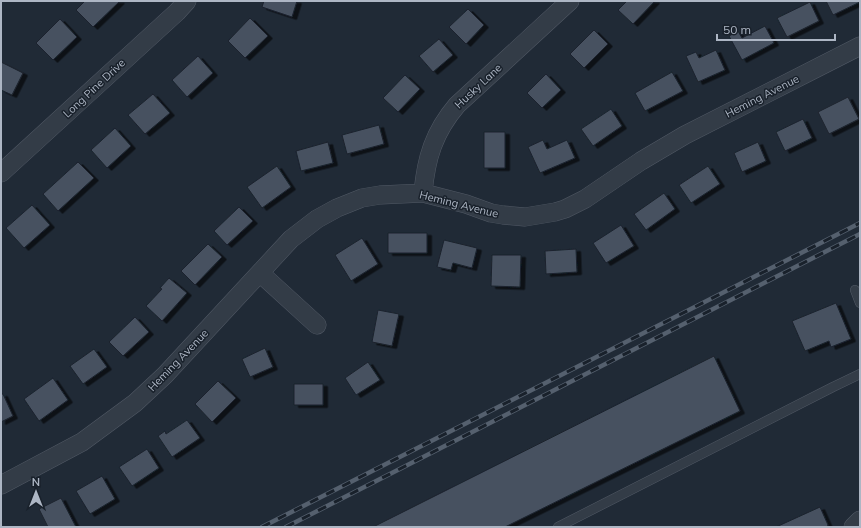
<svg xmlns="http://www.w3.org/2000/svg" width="861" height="528" font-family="Mulish,sans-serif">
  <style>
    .building { fill: #465160; stroke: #1b232d; filter: url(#shadow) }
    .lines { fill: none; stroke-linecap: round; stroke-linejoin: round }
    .service-casing { stroke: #515965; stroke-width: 10 }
    .minor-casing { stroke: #515965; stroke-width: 19 }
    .service { stroke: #333c47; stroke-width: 9 }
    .minor { stroke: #333c47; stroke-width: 18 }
    .rail-casing { stroke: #55606e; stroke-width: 4.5 }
    .rail { stroke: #19212b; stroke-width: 3; stroke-dasharray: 9; stroke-linecap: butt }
    .labels { text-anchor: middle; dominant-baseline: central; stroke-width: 3; stroke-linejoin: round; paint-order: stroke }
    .street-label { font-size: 11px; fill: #adb6c4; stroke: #19212b }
  </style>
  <defs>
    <filter id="shadow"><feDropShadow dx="4.5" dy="2.5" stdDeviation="0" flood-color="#0009"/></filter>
  </defs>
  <rect width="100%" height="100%" fill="#202a36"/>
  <path class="building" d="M85 1H120L93 27 76 10Z
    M264 1H297L292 17 262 7Z
    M627 1H655L633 24 618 10Z
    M826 1H860V2L833 15Z
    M810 2 819 21 787 37 777 18Z
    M468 9 484 25 466 44 449 27Z
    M250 18 268 36 245 58 228 41Z
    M60 19 77 37 53 60 36 43Z
    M765 26 774 43 742 60 729 36 738 31 742 38Z
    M594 30 608 44 584 68 570 54Z
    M439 39 453 55 433 72 419 56Z
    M716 50 725 70 698 82 686 56 696 52 699 58Z
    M198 56 213 73 187 97 172 80Z
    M1 62 23 73 12 95 1 90Z
    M672 72 683 91 645 111 635 93Z
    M546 74 561 90 542 108 527 93Z
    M405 75 420 89 398 112 383 98Z
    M153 94 170 113 145 134 128 115Z
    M848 97 859 119 829 134 818 112Z
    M611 109 622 126 593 146 581 129Z
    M803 119 812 138 785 151 776 132Z
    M379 125 384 144 347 154 342 135Z
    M115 128 131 146 107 168 91 150Z
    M484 132H505V168H484Z
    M543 140 547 149 567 140 575 158 540 173 528 147Z
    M328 142 333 163 301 171 296 151Z
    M758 142 766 161 742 172 734 153Z
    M78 162 94 178 58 211 43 194Z
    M277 166 291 187 262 208 247 187Z
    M708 166 720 184 691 203 679 185Z
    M664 193 675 209 646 230 634 214Z
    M32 205 50 225 24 248 6 228Z
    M239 207 253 221 227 245 214 231Z
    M621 225 634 246 606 263 593 243Z
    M388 233H427V253H388Z
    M362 238 378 264 351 281 335 255Z
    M444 240 477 248 472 268 453 263 451 270 437 267Z
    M208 244 222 257 195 285 181 271Z
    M576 249 577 272 546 274 545 251Z
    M492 255H521L520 287 491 286Z
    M169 278 187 293 162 321 146 306 162 289 160 288Z
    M836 303 851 339 831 347 829 341 805 351 792 321Z
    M378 310 399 314 392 346 372 342Z
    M135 317 149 332 123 356 109 342Z
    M265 348 273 367 250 377 242 359Z
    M94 349 107 367 83 384 70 366Z
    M714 356 740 411 505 527H373Z
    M368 362 380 380 356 395 345 378Z
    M53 378 68 400 39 421 24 399Z
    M218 381 236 398 212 422 195 404Z
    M294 384H323V405H294Z
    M1 394H3L13 416 1 422Z
    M187 420 200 438 172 457 158 436 165 431 166 434Z
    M147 449 159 468 132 486 119 467Z
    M102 476 115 499 90 514 76 491Z
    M61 498 76 527H48L39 509Z
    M820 507 828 525 827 527H776Z"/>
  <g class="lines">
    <g class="service-casing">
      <path id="service" d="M855 290 860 303
        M558 527 833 387 860 374"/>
    </g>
    <g class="minor-casing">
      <path id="minor" d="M1 173 177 12 187 1
        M423 193C426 158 434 132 457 105L570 1
        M260 273 317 325
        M1 485 82 442 135 403 165 375 291 239 317 219 337 208 362 198 380 195 423 193 466 204 491 213 503 215 525 217 555 212 565 209 585 199 641 161 685 135 860 46
        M853 527 860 520"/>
    </g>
    <use href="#service" class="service"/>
    <use href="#minor" class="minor"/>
    <g class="rail-casing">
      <path id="rail" d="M262 527 860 223
        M286 527 860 234"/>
    </g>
    <use href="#rail" class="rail"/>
  </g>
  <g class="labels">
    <g class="street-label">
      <text transform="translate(478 86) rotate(-43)">Husky Lane</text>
      <text transform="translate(94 88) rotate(-43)">Long Pine Drive</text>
      <text transform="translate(762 96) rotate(-27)">Heming Avenue</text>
      <text transform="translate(459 204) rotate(14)">Heming Avenue</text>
      <text transform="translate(178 360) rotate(-46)">Heming Avenue</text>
    </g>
  </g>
  <rect width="861" height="528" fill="none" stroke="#adb6c4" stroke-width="4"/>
  <g transform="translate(36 492)" stroke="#19212b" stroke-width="3" paint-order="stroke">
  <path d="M0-3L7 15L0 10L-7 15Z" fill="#adb6c4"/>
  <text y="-6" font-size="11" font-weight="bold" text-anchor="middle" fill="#adb6c4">N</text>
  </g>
  <path d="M717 34v6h118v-6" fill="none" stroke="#adb6c4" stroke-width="2"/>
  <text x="723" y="34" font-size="12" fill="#adb6c4" stroke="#19212b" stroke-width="3" paint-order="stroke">50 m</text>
</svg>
